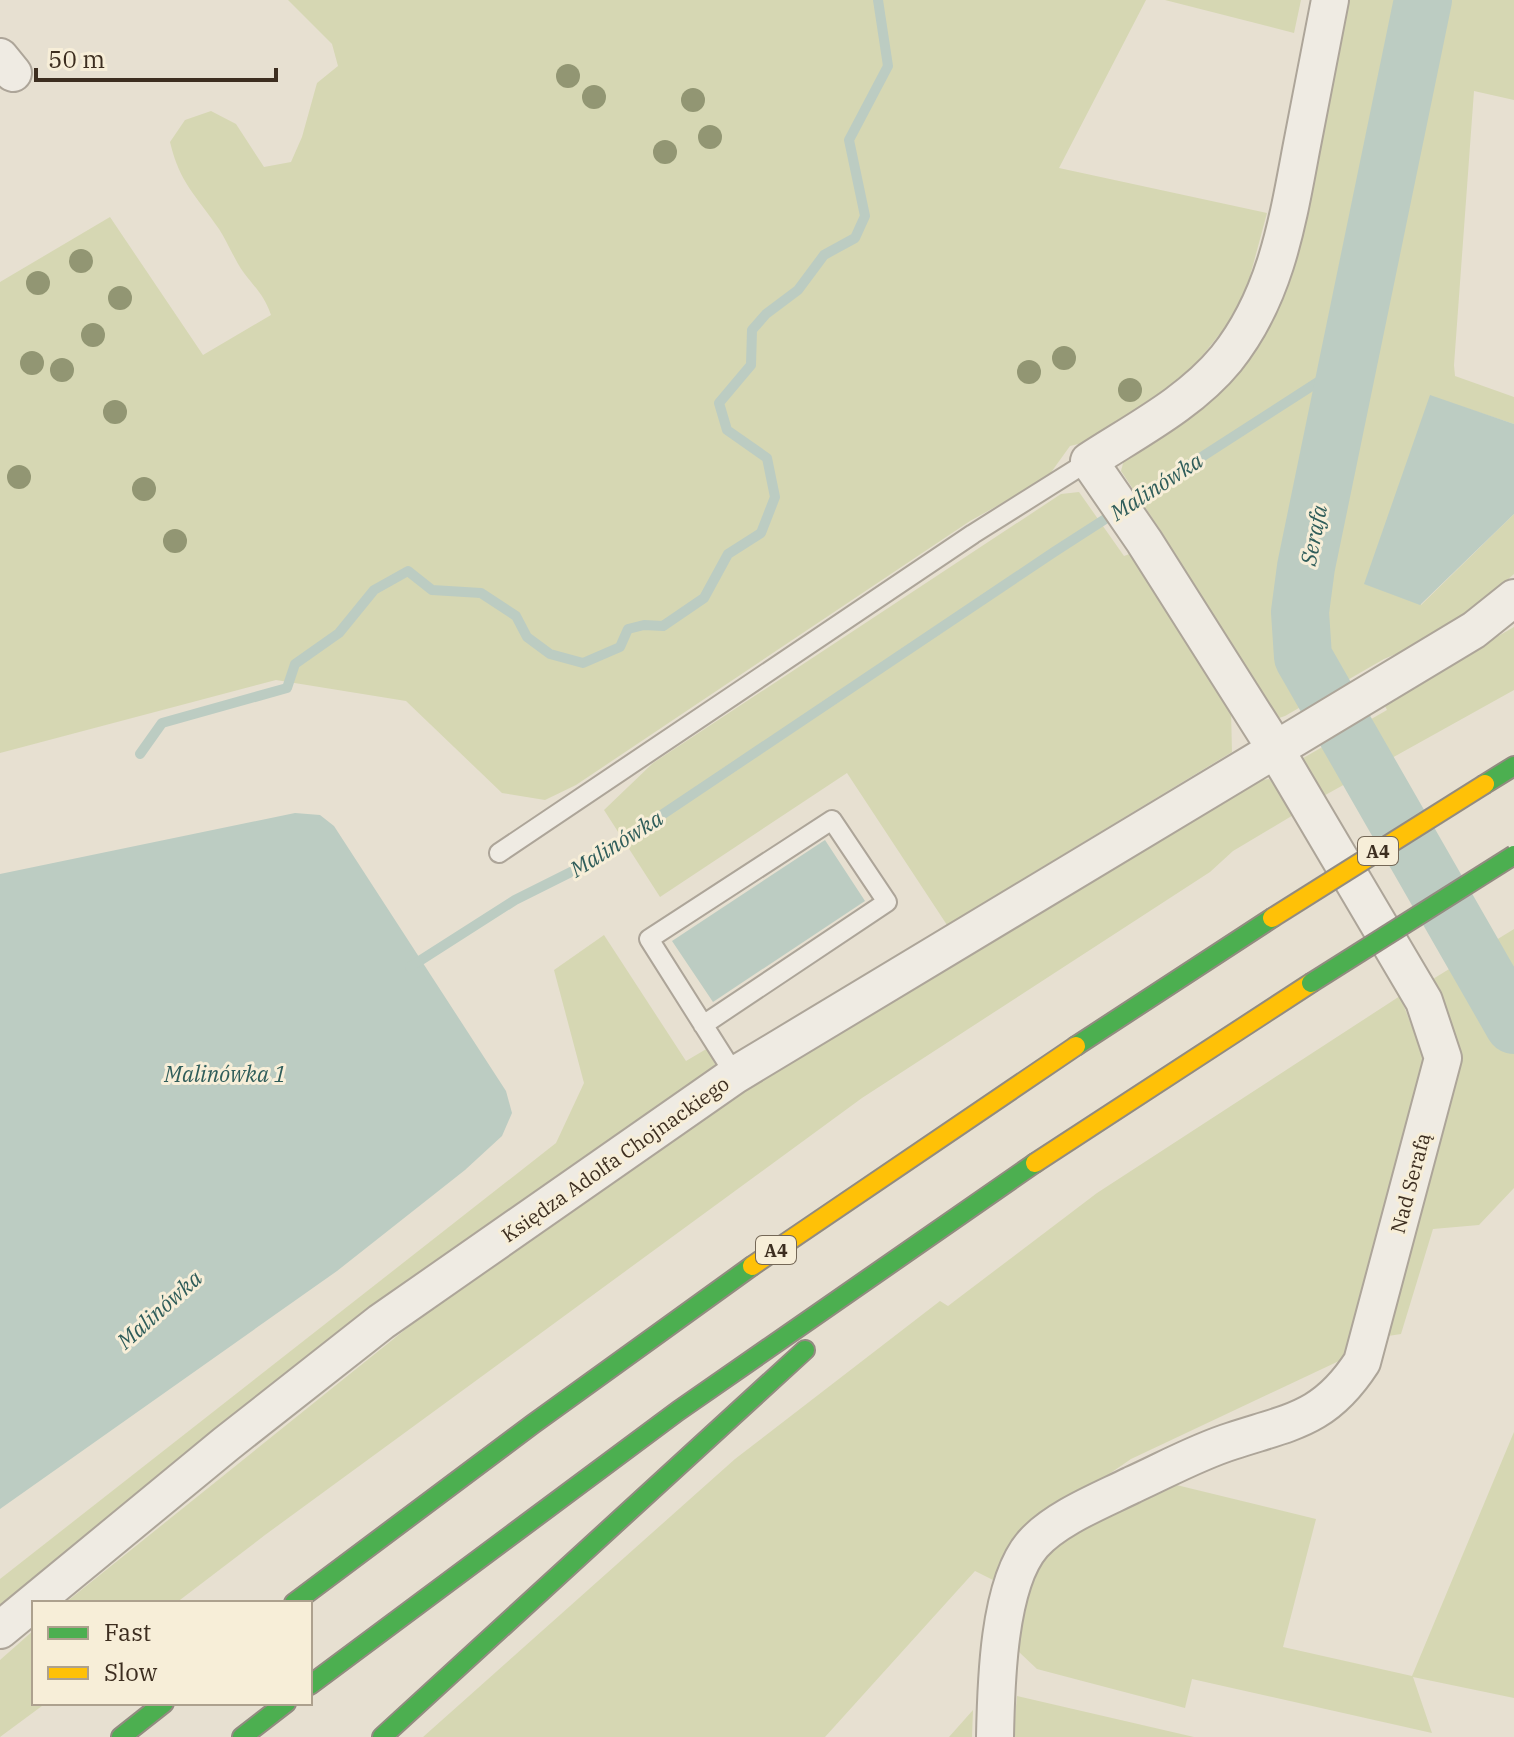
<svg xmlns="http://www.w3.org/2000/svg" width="1514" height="1737" font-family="'IBM Plex Serif',serif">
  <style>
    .green { fill: #d6d7b3 }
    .water { fill: #bcccc2 }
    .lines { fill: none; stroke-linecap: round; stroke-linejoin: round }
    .stream { stroke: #bcccc2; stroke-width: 10 }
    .river { stroke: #bcccc2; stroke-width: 58 }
    .lane-casing { stroke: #ada599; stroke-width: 22 }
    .street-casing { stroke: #ada599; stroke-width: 40 }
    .fast-casing { stroke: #928b80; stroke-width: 22 }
    .slow-casing { stroke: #928b80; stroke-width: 22 }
    .lane { stroke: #efebe3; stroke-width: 18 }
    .street { stroke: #efebe3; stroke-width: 36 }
    .fast { stroke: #4caf50; stroke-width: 18 }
    .slow { stroke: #ffc107; stroke-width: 18 }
    .fast-bridge-casing { stroke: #928b80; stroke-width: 22; stroke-linecap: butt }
    .slow-bridge-casing { stroke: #928b80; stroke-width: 22; stroke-linecap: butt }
    .fast-bridge { stroke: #4caf50; stroke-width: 18 }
    .slow-bridge { stroke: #ffc107; stroke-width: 18 }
    .tree { fill: #929673 }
    .labels { text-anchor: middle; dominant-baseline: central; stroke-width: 6; stroke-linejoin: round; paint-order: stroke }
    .shield { fill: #f7eed8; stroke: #756857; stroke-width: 2 }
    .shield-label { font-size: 18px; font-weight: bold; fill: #3d2e20 }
    .street-label { font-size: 20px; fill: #3d2e20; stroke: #f7eed8 }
    .water-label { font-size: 22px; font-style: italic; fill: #2f5d5a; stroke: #f7eed8 }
  </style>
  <rect width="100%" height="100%" fill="#e7e0d1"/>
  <path class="green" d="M288 0H1146L1059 168 1267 213 1242 306 1179 385 1091 441 1070 446 1047 478 970 521 576 785 545 800 502 793 406 701 276 680 0 753V282L110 217 203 355 271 315C264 295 256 289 244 273 234 259 228 243 219 229 196 195 180 184 170 142L185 120 211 111 236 124 264 167 291 162 302 137 317 83 338 66 332 44Z
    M1165 0H1301L1294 33Z
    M1345 0H1514V100L1474 91 1454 365 1455 376 1514 397V424L1430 396 1421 605 1514 514V574L1469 613 1417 645 1384 659 1285 716 1276 719 1159 528 1121 471 1126 452 1218 388Z
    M1079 492 1124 556 1135 552 1231 710 1232 752 947 925 847 773 660 897 604 810 653 763 1061 494Z
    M1514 627V690L1320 798 1298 761 1387 710 1383 702Z
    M1269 779 1285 797 1295 814 1233 851 1210 872 862 1098 265 1535 176 1603H65L442 1300 653 1151 873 1009 1240 784Z
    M1514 929V1188L1479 1225 1433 1229 1401 1334 1375 1338 1448 1017 1433 979Z
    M604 935 686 1061 708 1048 716 1067 0 1610V1579L556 1143 584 1083 554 970Z
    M1400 996 1424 1058 1419 1107 1356 1353 1131 1459 1029 1529 997 1582 975 1571 825 1737H423L735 1459 940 1301 948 1306 1097 1193Z
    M1514 1432V1698L1413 1677 1432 1733 1192 1679 1185 1708 1037 1669 1019 1652 1023 1590 1039 1549 1160 1481 1316 1519 1283 1647 1412 1676Z
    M34 1630V1703H46L0 1737V1660Z
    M1017 1696 1194 1737H1013Z
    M973 1710 972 1737H949Z"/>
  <path class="water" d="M1430 395 1514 424V514L1420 605 1364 584Z
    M295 813 320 815 334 826 506 1091 512 1113 502 1136 465 1170 337 1271 0 1509V874Z
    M825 840 865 901 713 1002 672 941Z"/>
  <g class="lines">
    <path class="stream" d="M140 754 162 723 287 688 295 664 339 633 374 590 408 571 432 590 481 593 516 616 527 637 550 654 583 663 620 647 628 629 644 625 663 626 704 598 728 554 761 533 775 497 767 458 727 430 719 403 751 365 752 330 766 314 798 290 824 255 855 238 865 216 849 140 888 66 878 0
      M410 967 515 900 593 861 1054 552 1318 382 1348 368"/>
    <path class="river" d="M1423 0 1306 567 1300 612 1303 657 1514 1025"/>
    <g class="lane-casing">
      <path id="lane" d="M499 853 973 534 1089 461
        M703 1025 887 902 832 820 649 939 735 1075"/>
    </g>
    <g class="street-casing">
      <path id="street" d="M0 57 13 73
        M0 1630 226 1444 381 1322 735 1075 1474 630 1514 598
        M995 1737C996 1685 998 1584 1033 1544 1056 1518 1102 1500 1132 1485 1165 1470 1197 1452 1232 1441 1293 1421 1325 1419 1362 1362L1443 1058 1424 1001 1265 732 1144 541 1089 461C1135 431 1190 403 1226 359 1275 298 1287 225 1301 150 1311 100 1320 50 1330 0"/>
    </g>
    <g class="fast-casing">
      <path id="fast" d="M1485 784 1514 766
        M1076 1046 1272 918
        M294 1603 533 1424 752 1266
        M310 1685 678 1411 1035 1163
        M121 1737 164 1703
        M242 1737 286 1703
        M382 1737 805 1350"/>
    </g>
    <g class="slow-casing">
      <path id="slow" d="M1035 1163 1311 983
        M752 1266 1076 1046"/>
    </g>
    <use href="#lane" class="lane"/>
    <use href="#street" class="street"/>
    <use href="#fast" class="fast"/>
    <use href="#slow" class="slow"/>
    <g class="fast-bridge-casing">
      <path id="fast-bridge" d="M1311 983 1514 855"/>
    </g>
    <g class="slow-bridge-casing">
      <path id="slow-bridge" d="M1272 918 1485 784"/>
    </g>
    <use href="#fast-bridge" class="fast-bridge"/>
    <use href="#slow-bridge" class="slow-bridge"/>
  </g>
  <g class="tree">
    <circle cx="568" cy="76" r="12"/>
    <circle cx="594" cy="97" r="12"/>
    <circle cx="693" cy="100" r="12"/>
    <circle cx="710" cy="137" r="12"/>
    <circle cx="665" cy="152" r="12"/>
    <circle cx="81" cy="261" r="12"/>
    <circle cx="38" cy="283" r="12"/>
    <circle cx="120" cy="298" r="12"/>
    <circle cx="93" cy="335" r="12"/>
    <circle cx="1064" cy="358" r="12"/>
    <circle cx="32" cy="363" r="12"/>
    <circle cx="62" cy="370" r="12"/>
    <circle cx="1029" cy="372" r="12"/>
    <circle cx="1130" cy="390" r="12"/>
    <circle cx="115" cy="412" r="12"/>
    <circle cx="19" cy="477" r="12"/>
    <circle cx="144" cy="489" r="12"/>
    <circle cx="175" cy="541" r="12"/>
  </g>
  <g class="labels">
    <g class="shield">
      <rect x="1358" y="837" width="40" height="28" rx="6"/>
      <rect x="756" y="1236" width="40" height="28" rx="6"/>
    </g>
    <g class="shield-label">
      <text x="1378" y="851">A4</text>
      <text x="776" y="1250">A4</text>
    </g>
    <g class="street-label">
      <text transform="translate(615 1159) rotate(-35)">Księdza Adolfa Chojnackiego</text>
      <text transform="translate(1410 1183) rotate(-75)">Nad Serafą</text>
    </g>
    <g class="water-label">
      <text transform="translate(1156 486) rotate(-33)">Malinówka</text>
      <text transform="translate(1313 535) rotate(-79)">Serafa</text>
      <text transform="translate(616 843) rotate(-32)">Malinówka</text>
      <text x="225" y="1073">Malinówka 1</text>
      <text transform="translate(159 1309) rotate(-42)">Malinówka</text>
    </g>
  </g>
  <rect x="32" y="1601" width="280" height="104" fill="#f7eed8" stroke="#ada18e" stroke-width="2"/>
  <rect x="48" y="1627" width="40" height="12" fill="#4caf50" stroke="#ada18e" stroke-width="2"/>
  <text x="104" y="1641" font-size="24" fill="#3d2e20">Fast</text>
  <rect x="48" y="1667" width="40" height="12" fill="#ffc107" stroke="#ada18e" stroke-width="2"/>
  <text x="104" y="1681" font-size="24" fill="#3d2e20">Slow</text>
  <path d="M36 68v12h240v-12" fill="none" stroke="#3d2e20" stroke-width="4"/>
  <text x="48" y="68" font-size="24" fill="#3d2e20" stroke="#f7eed8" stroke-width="6" paint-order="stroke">50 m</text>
</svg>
